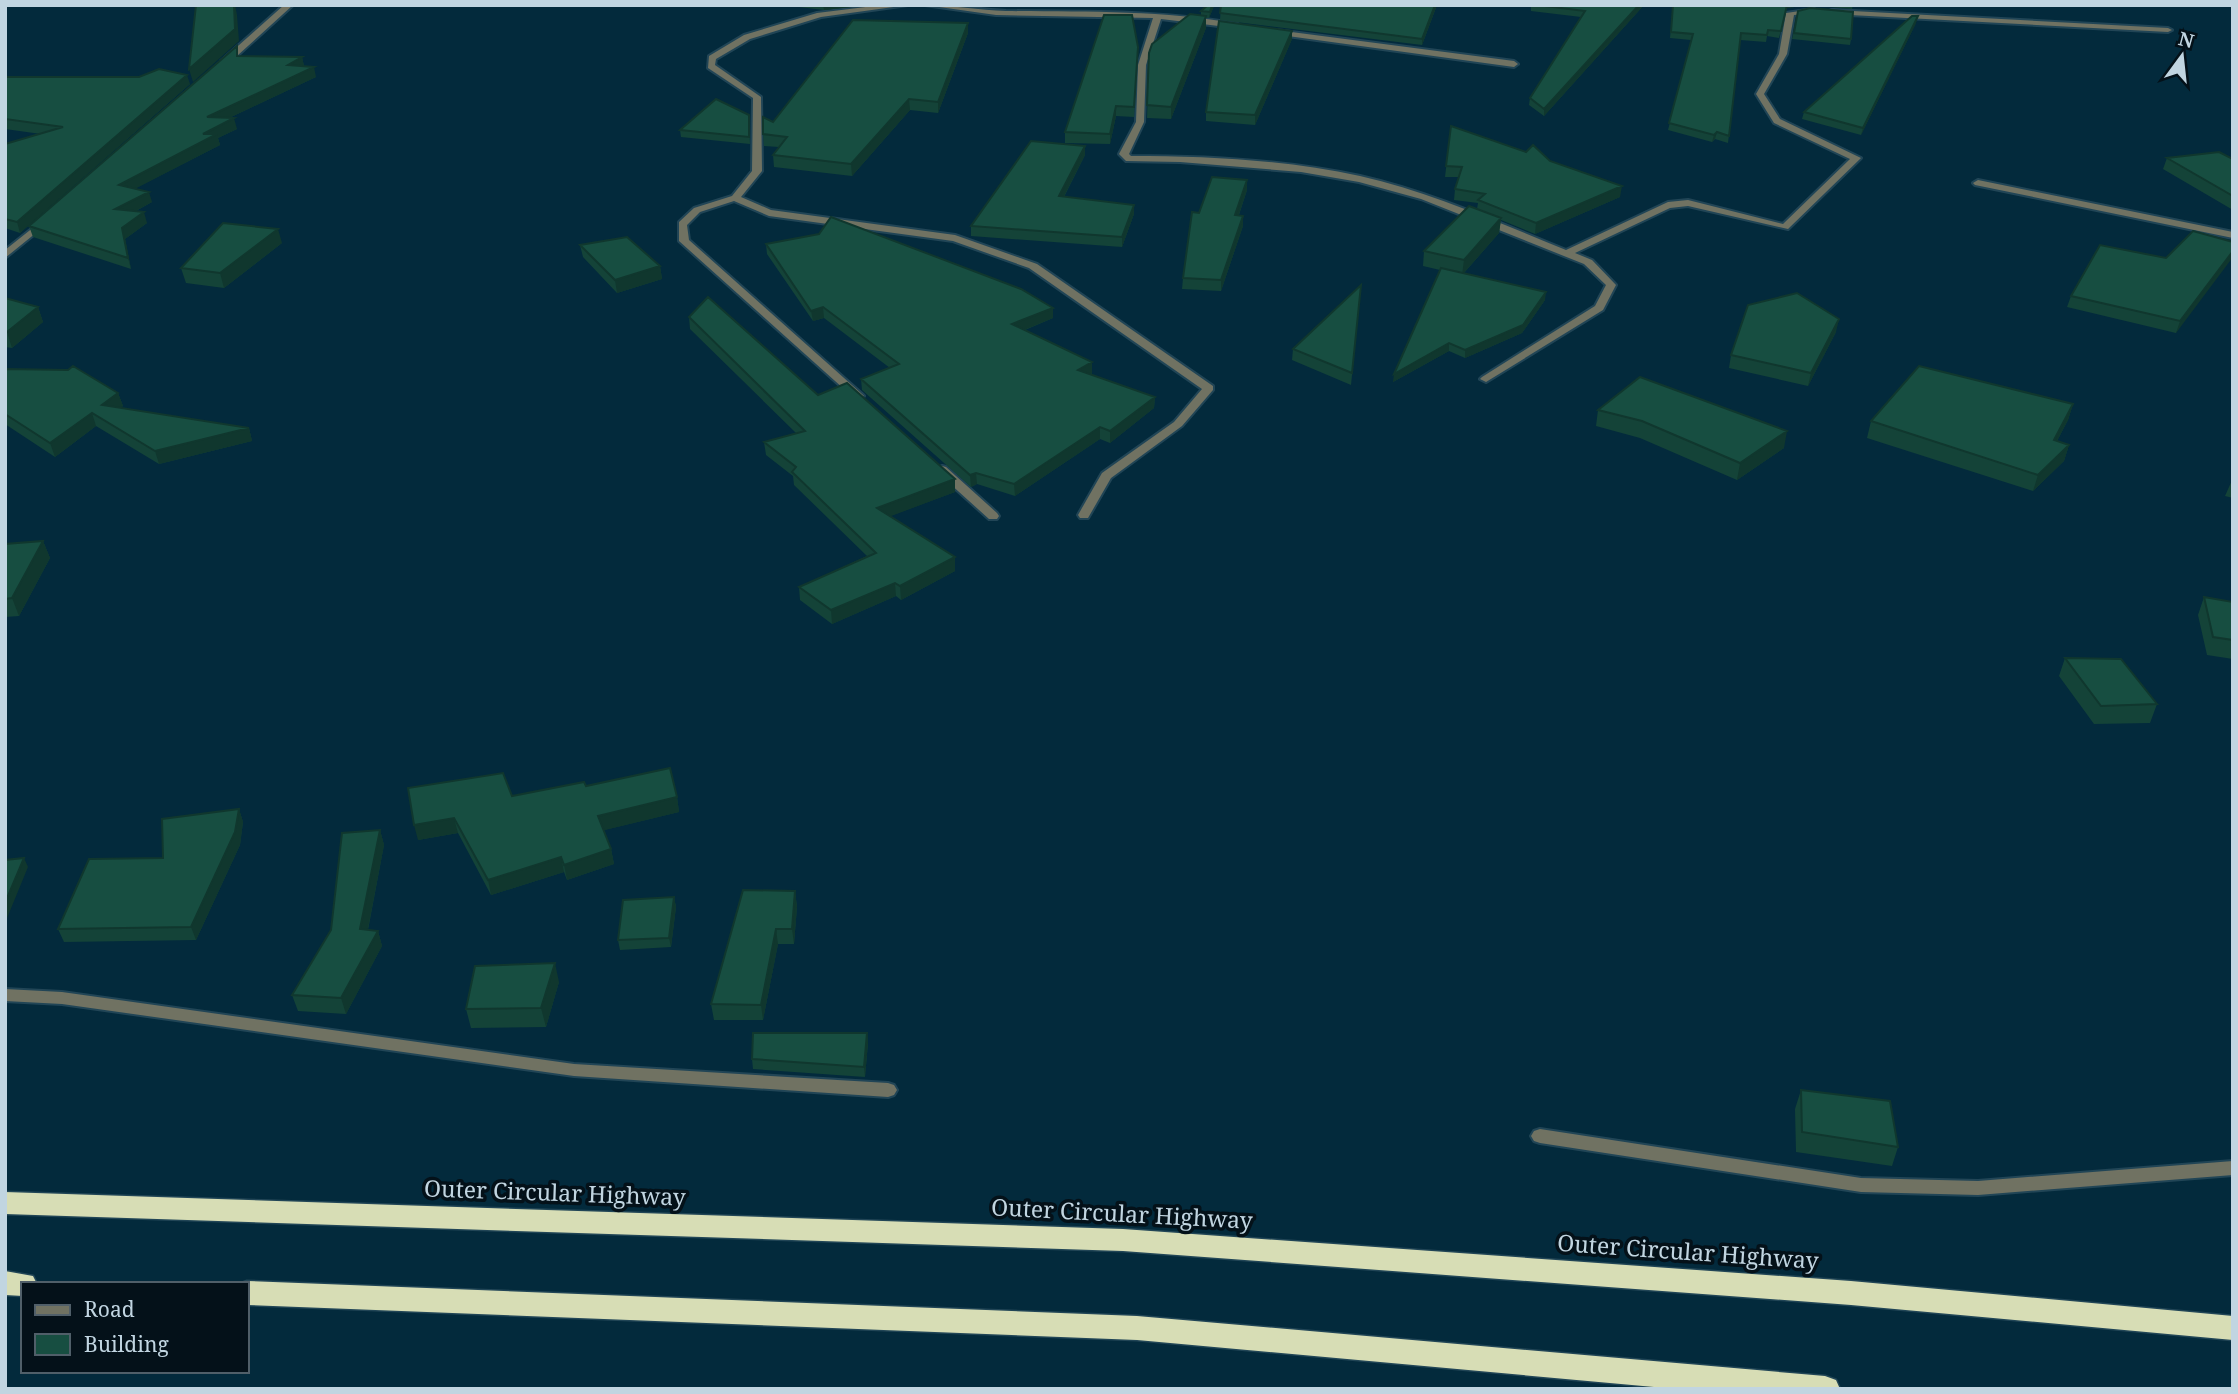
<svg xmlns="http://www.w3.org/2000/svg" width="2238" height="1394" font-family="'Noto Serif',serif">
  <style>
    .lines { fill: none; stroke-linecap: round; stroke-linejoin: round }
    .minor-casing { stroke: #214556; stroke-width: 4 }
    .tertiary-casing { stroke: #214556; stroke-width: 4 }
    .motorway-casing { stroke: #214556; stroke-width: 3 }
    .minor { fill: #707262; fill-rule: evenodd }
    .tertiary { fill: #707262; fill-rule: evenodd }
    .motorway { fill: #d7ddb5; fill-rule: evenodd }
    .wall { fill: #144338 }
    .shaded-wall { fill: #10372e }
    .building { fill: #174e41; stroke: #10372e; stroke-width: 2 }
    .labels { text-anchor: middle; dominant-baseline: central; stroke-width: 7; stroke-linejoin: round; paint-order: stroke }
    .near-street-label { font-size: 23px; fill: #c1d5e1; stroke: #041119 }
  </style>
  <rect width="100%" height="100%" fill="#032a3c"/>
  <g class="lines">
    <g class="minor-casing">
      <path id="minor" d="M882 5H908L821 17 750 39 716 59 715 65 761 97 762 171 741 197 771 210 955 235 1037 264 1213 386V390L1182 426 1111 478 1088 518H1080L1078 515 1102 473 1174 422 1202 389 1029 268 953 241 769 216 734 201 700 212 687 225 689 240 862 394 864 396 858 399 854 398 679 241V222L694 208 732 196 752 171 753 98 708 68 709 56 744 35 817 13Z
        M925 5C952 5 979 10 1006 11 1083 12 1162 10 1238 24V28H1235L1161 19 1146 65 1144 122 1129 154 1131 156C1207 156 1286 160 1360 176 1431 192 1499 223 1566 250L1668 202 1688 200 1783 224 1850 159 1774 123 1756 94 1779 54 1786 13 1814 9 1818 11 1817 13 1794 15 1787 54 1764 94 1780 119 1861 158 1788 229 1688 206 1670 208 1575 253 1592 260 1616 285 1603 310 1486 382 1480 379 1482 377 1595 306 1606 285 1584 264 1421 199 1359 182 1301 172 1180 162 1126 161 1119 154 1136 122 1138 65 1153 18 996 15Z
        M1834 10 2168 28 2172 30 2168 32 1831 14V10Z
        M1276 30 1514 61 1518 64 1514 67 1273 34 1272 32Z
        M1978 180 2233 232V238L1975 185 1973 183Z
        M942 466 946 467 997 513 999 516 997 519H989L938 473 936 470Z
        M5 989 62 992 574 1064 888 1083 894 1085 897 1090 894 1095 888 1097 574 1076 62 1004 5 1001Z
        M1540 1129 1861 1178 1978 1181 2233 1161V1175L1978 1195 1861 1192 1540 1143 1534 1141 1531 1136 1534 1131Z"/>
    </g>
    <g class="tertiary-casing">
      <path id="tertiary" d="M284 5H293L227 65H221V61Z
        M44 219 49 222 47 224 5 258V250Z"/>
    </g>
    <g class="motorway-casing">
      <path id="motorway" d="M5 1192 1123 1229 1851 1281 2233 1316V1340L1851 1305 1123 1251 5 1214Z
        M5 1271 33 1276 37 1284H23V1296L5 1295Z
        M247 1281 1137 1316 1825 1376 1836 1380 1840 1389H1676L1137 1340 247 1305V1284H239Z"/>
    </g>
    <use href="#minor" class="minor"/>
    <use href="#tertiary" class="tertiary"/>
    <use href="#motorway" class="motorway"/>
  </g>
  <path class="wall" d="M782 5H870L824 10Z
    M1208 5H1214V6L1209 18H1206V28L1171 119 1147 118 1149 53 1201 15V11Z
    M1221 5H1437L1422 45 1220 20Z
    M1531 5H1644L1544 116 1529 105 1530 98 1581 17 1531 11Z
    M1673 5H1853L1852 9 1809 5 1787 8 1779 38 1767 36 1766 42 1740 40 1728 143 1715 139 1712 142 1668 130 1691 40 1670 38Z
    M1798 11 1851 39 1850 45 1792 39Z
    M968 23V33L938 113 910 110 852 176 774 167 773 155 779 147 764 146 763 134 773 122Z
    M1916 23 1861 135 1802 119 1804 112Z
    M1292 39 1255 125 1206 121V112Z
    M1138 47 1134 117 1116 116 1110 144 1065 143V132Z
    M239 56 302 57 304 66 316 77 229 118 237 129 218 138 220 145 136 188 152 202 136 211 147 223 125 239 131 269 33 237 29 226Z
    M5 77 190 84 20 233 5 228V144L41 134 5 129Z
    M749 115 750 144 681 137 680 130Z
    M1451 126 1550 161 1620 197 1535 234 1501 220 1499 233 1464 273 1545 300 1522 333 1465 358 1449 351 1393 382 1440 270 1423 266 1424 251 1477 209 1478 203 1454 200 1455 189 1459 177H1445Z
    M1085 146V155L1064 197 1134 214 1122 247 971 236V226Z
    M2167 158 2233 159V210L2163 169Z
    M1247 190 1239 215 1243 216V226L1221 291 1182 289 1183 278 1199 213Z
    M2233 242 2176 333 2067 307 2071 296 2166 258Z
    M282 243 224 288 186 283 181 268Z
    M766 244 1053 308V318L1025 330 1092 362V373L1091 375 1155 397 1154 408 1110 443 1100 439 1015 496 977 484 971 487 862 390 861 379 890 368 824 318 813 321 767 254Z
    M580 245 660 266 662 279 617 293 583 257Z
    M1360 296 1351 385 1292 360 1293 349Z
    M5 298 38 307 43 322 12 348 5 347Z
    M689 317 955 479V492L890 516 955 557V571L901 600 896 596 832 624 800 600 799 587 867 556 794 485 793 476 766 455 764 442 796 433 690 329Z
    M1836 332 1808 386 1729 368 1731 355Z
    M5 369 118 393 123 406 120 408 249 428 252 441 159 464 96 426 55 457 5 424Z
    M2073 404 2068 420 2057 441 2069 445 2064 461 2033 491 1867 438 1871 421Z
    M1598 410 1784 448 1737 480 1640 438 1596 426Z
    M2233 478V498L2225 496Z
    M43 541 50 558 19 616 5 617V544Z
    M2204 597 2233 602V659L2207 655 2198 615Z
    M2065 658 2157 704 2150 723 2094 724 2059 676Z
    M503 773 512 796 586 786 677 797 679 812 604 830 611 849 614 864 567 880 564 872 491 895 458 833 418 840Z
    M239 809 243 822 240 845 196 940 64 942 58 929 163 858Z
    M380 830 384 845 368 930 378 931 382 946 346 1014 298 1011 292 995 331 930Z
    M795 891 797 907 794 944H778L763 1020H714L711 1004Z
    M674 897 676 907 671 947 620 950 618 940Z
    M559 982 546 1027 471 1028 466 1009Z
    M867 1033 868 1043 865 1077 753 1069 752 1059Z
    M1801 1090 1898 1147 1892 1166 1796 1152 1795 1109Z"/>
  <path class="shaded-wall" d="M235 5 237 15 239 41 193 82 189 69Z
    M823 5H870L824 10Z
    M1212 5H1214V6L1209 18 1210 12Z
    M1435 5H1437L1422 45V39Z
    M1639 5H1644L1544 116V109Z
    M1787 5H1809L1787 8 1779 38Z
    M1206 16V28L1171 119V107Z
    M1918 16 1916 23 1861 135 1863 128Z
    M968 23V33L938 113V102Z
    M1292 31V39L1255 125V115Z
    M302 57 304 66 288 65Z
    M314 67 316 77 210 127 207 117Z
    M187 75 190 84 20 233 17 222Z
    M909 99 910 110 852 176 851 164Z
    M1116 106V116L1110 144V134Z
    M234 118 237 129 218 138 220 145 123 195 119 185 203 134Z
    M1717 132 1715 139 1712 142 1714 135Z
    M1085 146V155L1059 206V196Z
    M1247 180V190L1235 226V215Z
    M1622 186 1620 197 1535 234 1536 223Z
    M149 192 152 202 119 220 115 209Z
    M1134 205V214L1122 247V237Z
    M144 212 147 223 125 239 131 269 128 258 122 228Z
    M1243 216V226L1221 291V280Z
    M1501 218 1499 233 1462 275 1464 260Z
    M278 229 282 243 224 288 220 273Z
    M2233 251V257L2176 333 2180 321Z
    M660 266 662 279 617 293 615 280Z
    M1546 292 1545 300 1522 333 1465 358V350Z
    M38 307 43 322 12 348 7 332Z
    M823 307 824 318 813 321 811 311Z
    M1053 308V318L1012 335V324Z
    M1839 319 1836 332 1808 386 1811 373Z
    M1449 343V351L1393 382 1394 374Z
    M1092 362V373L1079 382 1078 370Z
    M118 393 123 406 106 418 102 405Z
    M1155 397 1154 408 1110 443V431Z
    M2073 404 2068 420 2049 456 2054 440Z
    M92 413 96 426 55 457 50 443Z
    M1100 427V439L1015 496 1014 484Z
    M249 428 252 441 159 464 155 451Z
    M1787 431 1784 448 1737 480 1740 463Z
    M2069 445 2064 461 2033 491 2038 475Z
    M976 473 977 484 971 487 970 475Z
    M955 479V492L878 521 877 508Z
    M43 541 50 558 19 616 12 598Z
    M955 557V571L901 600 900 586Z
    M895 583 896 596 832 624 831 610Z
    M677 797 679 812 601 831 598 816Z
    M239 809 243 822 240 845 196 940 191 927Z
    M454 818 458 833 418 840 414 825Z
    M380 830 384 845 365 944 360 929Z
    M611 849 614 864 567 880 564 865Z
    M561 857 564 872 491 895 488 880Z
    M24 858 28 867 5 923V903Z
    M795 891 797 907 794 944 792 929Z
    M674 897 676 907 671 947 669 938Z
    M776 929 778 944 763 1020 761 1005Z
    M378 931 382 946 346 1014 341 998Z
    M555 963 559 982 546 1027 541 1008Z
    M867 1033 868 1043 865 1077 864 1067Z"/>
  <path class="building" d="M196 5H234L235 29 189 69Z
    M1208 5H1212L1210 12 1201 11Z
    M1221 5H1435L1422 39 1220 13Z
    M1537 5H1639L1544 109 1530 98 1585 11Z
    M1673 5H1787L1781 31 1768 30 1767 35 1741 33 1729 136 1717 132 1714 135 1669 123 1693 34 1671 32Z
    M1810 8 1853 12 1851 39 1794 33 1798 11Z
    M1190 14 1206 16 1171 107 1147 105 1149 53 1152 44Z
    M1104 15H1132L1138 47 1134 107 1116 106 1110 134 1065 132Z
    M1912 16H1918L1863 128 1804 112Z
    M853 20 968 23 938 102 909 99 851 164 773 155 787 137 763 134V117L773 122Z
    M1219 21 1292 31 1255 115 1206 112Z
    M237 46V56L302 57 288 65 314 67 207 117 234 118 203 134H217L119 185 149 192 115 209 144 212 122 228 128 258 29 226Z
    M159 69 187 75 17 222 5 219V144L63 127 5 119V77H139Z
    M716 99 749 115V137L680 130Z
    M1451 126 1526 152 1533 145 1550 161 1622 186 1536 223 1478 200 1485 194 1455 189 1462 167 1446 166Z
    M1031 141 1085 146 1059 196 1134 205 1122 237 971 226Z
    M2219 152 2233 159V196L2167 158Z
    M1212 177 1247 180 1235 215 1243 216 1221 280 1183 278 1192 212 1199 213Z
    M1469 206 1501 218 1464 260 1424 251Z
    M831 217 1021 289 1053 308 1012 324 1092 362 1078 370 1155 397 1110 431 1100 427 1014 484 976 473 970 475 861 379 899 364 823 307 811 311 766 244 819 234Z
    M223 223 278 229 220 273 181 268Z
    M2193 231 2233 242V251L2180 321 2071 296 2100 245 2166 258Z
    M627 237 660 266 615 280 580 245Z
    M1441 268 1546 292 1523 325 1465 350 1449 343 1394 374Z
    M1361 285 1352 373 1293 349Z
    M1797 293 1839 319 1811 373 1731 355 1748 305Z
    M708 297 818 395 847 383 955 479 877 508 955 557 900 586 895 583 831 610 799 587 876 553 792 472 796 467 764 442 805 431 689 317Z
    M5 298 38 307 7 332H5Z
    M73 366 118 393 102 405 249 428 155 451 92 413 50 443 5 414V369L68 370Z
    M1919 366 2073 404 2054 440 2069 445 2038 475 1871 421Z
    M1640 377 1787 431 1740 463 1642 421 1598 410Z
    M43 541 12 598 5 599V544Z
    M2204 597 2233 602V640L2213 637Z
    M2065 658 2121 659 2157 704 2101 706Z
    M670 768 677 797 598 816 611 849 564 865 561 857 488 880 454 818 414 825 408 788 503 773 512 796 584 782 586 786Z
    M239 809 235 832 191 927 58 929 89 859 163 858 162 819Z
    M380 830 360 929 378 931 341 998 292 995 331 930 342 833Z
    M24 858 5 903V860Z
    M743 890 795 891 792 929H776L761 1005 711 1004Z
    M674 897 669 938 618 940 623 900Z
    M555 963 541 1008 466 1009 475 966Z
    M753 1033H867L864 1067 752 1059Z
    M1801 1090 1890 1101 1898 1147 1802 1132Z"/>
  <g class="labels">
    <g class="near-street-label">
      <text transform="translate(555 1192) rotate(2)">Outer Circular Highway</text>
      <text transform="translate(1122 1213) rotate(3)">Outer Circular Highway</text>
      <text transform="translate(1688 1251) rotate(4)">Outer Circular Highway</text>
    </g>
  </g>
  <rect width="2238" height="1394" fill="none" stroke="#c1d5e1" stroke-width="14"/>
  <rect x="21" y="1282" width="228" height="91" fill="#041119" stroke="#505f69" stroke-width="2"/>
  <rect x="35" y="1305" width="35" height="10" fill="#707262" stroke="#505f69" stroke-width="2"/>
  <text x="84" y="1317" font-size="21" fill="#c1d5e1">Road</text>
  <rect x="35" y="1334" width="35" height="21" fill="#174e41" stroke="#505f69" stroke-width="2"/>
  <text x="84" y="1352" font-size="21" fill="#c1d5e1">Building</text>
  <g transform="translate(2182 56) rotate(15)" stroke="#041119" stroke-width="5" paint-order="stroke">
  <path d="M0-5L12 26L0 18L-12 26Z" fill="#c1d5e1"/>
  <text y="-10" font-size="19" font-weight="bold" text-anchor="middle" fill="#c1d5e1">N</text>
  </g>
</svg>
